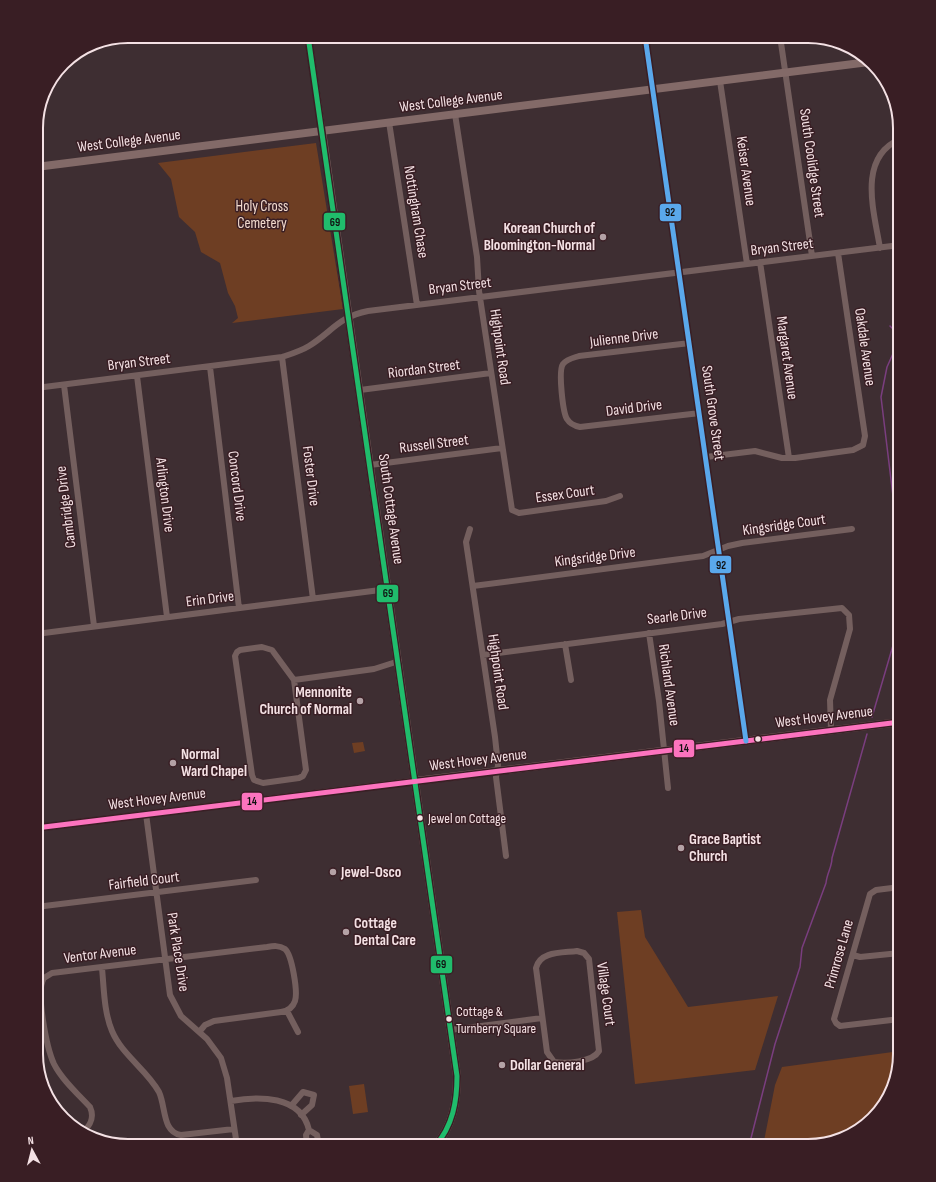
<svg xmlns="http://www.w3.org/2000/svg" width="936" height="1182" font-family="'Sofia Sans Condensed',sans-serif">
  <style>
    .green { fill: #6e3e23 }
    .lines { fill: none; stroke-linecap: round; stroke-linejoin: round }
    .stream { stroke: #7a3e7f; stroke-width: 1.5 }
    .minor { stroke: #745f5e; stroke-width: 6 }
    .tertiary { stroke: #745f5e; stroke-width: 7 }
    .secondary { stroke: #836a68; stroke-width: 8 }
    .bus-1-casing { stroke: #391e24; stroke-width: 8 }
    .bus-2-casing { stroke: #391e24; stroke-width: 8 }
    .bus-3-casing { stroke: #391e24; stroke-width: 8 }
    .bus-1 { stroke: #20bc6c; stroke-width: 5 }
    .bus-2 { stroke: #fc73be; stroke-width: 5 }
    .bus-3 { stroke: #5aa8eb; stroke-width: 5 }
    .poi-dot { fill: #b4a2a6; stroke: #391e24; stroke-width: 1.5 }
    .bus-dot { fill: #f4e1e4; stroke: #391e24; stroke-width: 1.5 }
    .labels { text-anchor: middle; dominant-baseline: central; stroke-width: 3; stroke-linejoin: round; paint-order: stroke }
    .bus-label { font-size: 14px; fill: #f4e1e4; stroke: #391e24; text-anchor: start }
    .street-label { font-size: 15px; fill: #f4e1e4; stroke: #391e24 }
    .park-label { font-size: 15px; fill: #f3dbce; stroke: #391e24 }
    .poi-label { font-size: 15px; font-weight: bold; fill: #f4e1e4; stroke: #391e24; text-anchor: start }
    .rim { fill: none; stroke: #f4e1e4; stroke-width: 2 }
    .line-badge { stroke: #391e24; stroke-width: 1.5 }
    .pale-badge-label { font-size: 11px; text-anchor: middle; font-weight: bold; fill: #111 }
  </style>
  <rect width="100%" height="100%" fill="#3e2e32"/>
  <path class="green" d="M316 143 343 309 232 323 238 318 235 306 228 293 220 263 201 252 195 232 179 217 171 179 158 163Z
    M363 742 365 751 354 753 352 743Z
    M641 910 645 937 688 1007 778 996 755 1070 635 1084 617 912Z
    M900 1051 888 1100 859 1131 808 1146H763L775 1085 782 1067Z
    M364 1084 368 1112 353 1114 349 1086Z"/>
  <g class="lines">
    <path class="stream" d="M890 326 894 330 899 340
      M900 554 881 397 887 367 900 338
      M872 717 894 642 900 613
      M749 1146 775 1044 800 967 802 948 826 883C827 873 832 867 832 858L867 734"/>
    <path class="minor" d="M645 36 746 741
      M780 36 812 256
      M720 81 747 264
      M455 114 477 257 479 291 512 510 519 513 606 501 620 496
      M389 122 417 305
      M880 248C874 211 857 158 900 139
      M760 262 789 458
      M690 343 579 356C573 358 567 359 563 364 558 371 563 413 567 419 570 424 575 426 580 427L700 413
      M282 357 313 599
      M210 367 239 608
      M137 376 167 617
      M64 385 94 626
      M36 388 282 357C291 354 301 351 309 346 332 332 338 317 368 311L900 245
      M360 390 491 373
      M706 457 755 451 782 458H795L853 450 863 445 865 436 838 253
      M370 465 502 448
      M470 529 466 542 495 737 498 765 496 777 506 856
      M473 586 703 556 728 546 742 543 852 529
      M649 633 659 701 668 788
      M36 634 388 589
      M565 644 571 680
      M262 647 272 650 294 680 306 770 303 776 299 778 263 783 254 780 252 775 235 656 237 652 240 650Z
      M483 655 722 624 739 619 842 608 849 615 850 629 830 700 831 730
      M294 680 374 669 399 661
      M36 748 39 743
      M146 814 170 995 181 1016 207 1039 221 1058 227 1078 237 1146
      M36 907 256 880
      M577 951 584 953 589 959 599 1051C593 1062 566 1064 554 1062L547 1052 536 968C540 951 562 953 577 951Z
      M853 955 860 957 900 953
      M102 968C104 989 104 1012 112 1031 122 1055 147 1070 159 1092 166 1107 162 1132 181 1135L234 1129
      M287 1011 298 1032
      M900 1019 840 1026 836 1023 834 1019 870 894 876 890 900 887
      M450 1030 542 1018
      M231 1101C258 1096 301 1095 309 1130L306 1135 307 1146
      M291 1106 303 1092 314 1095 312 1105 301 1115
      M309 1130 317 1135 319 1146
      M82 1133C90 1126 95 1118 90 1107 78 1094 62 1080 54 1064 47 1049 35 991 44 978L52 973 267 947C273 946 279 945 285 949 292 955 298 992 295 1001 293 1007 288 1011 281 1012L214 1021 205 1025 200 1031"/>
    <path class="tertiary" d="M308 36 322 131
      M36 828 416 781
      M441 1138 451 1146"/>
    <path class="secondary" d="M322 131 457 1076C457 1101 453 1126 435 1146
      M36 167 869 62
      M416 781 900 722"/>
    <g class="bus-1-casing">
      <path id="bus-1" d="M308 36 457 1076C457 1101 453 1126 435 1146"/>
    </g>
    <g class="bus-2-casing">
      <path id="bus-2" d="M36 828 900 722"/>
    </g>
    <g class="bus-3-casing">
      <path id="bus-3" d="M645 36 746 741"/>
    </g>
    <use href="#bus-1" class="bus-1"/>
    <use href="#bus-2" class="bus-2"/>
    <use href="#bus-3" class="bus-3"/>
  </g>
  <g class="poi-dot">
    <circle cx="603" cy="237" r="4"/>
    <circle cx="360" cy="701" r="4"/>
    <circle cx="173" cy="763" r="4"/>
    <circle cx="681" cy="848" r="4"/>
    <circle cx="333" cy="872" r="4"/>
    <circle cx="346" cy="932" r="4"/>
    <circle cx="502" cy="1065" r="4"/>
  </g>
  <g class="bus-dot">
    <circle cx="758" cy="739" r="3.5"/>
    <circle cx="420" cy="818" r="3.5"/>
    <circle cx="449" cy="1019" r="3.5"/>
  </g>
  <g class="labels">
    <g class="bus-label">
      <text x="428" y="818">Jewel on Cottage</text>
      <text x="456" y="1011">Cottage &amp;<tspan x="456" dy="17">Turnberry Square</tspan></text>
    </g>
    <g class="street-label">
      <text transform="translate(451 101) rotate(-7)">West College Avenue</text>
      <text transform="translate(129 141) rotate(-7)">West College Avenue</text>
      <text transform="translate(812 163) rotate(82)">South Coolidge Street</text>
      <text transform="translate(746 171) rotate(82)">Keiser Avenue</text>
      <text transform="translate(416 212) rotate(81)">Nottingham Chase</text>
      <text transform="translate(782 247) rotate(-7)">Bryan Street</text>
      <text transform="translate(460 286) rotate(-7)">Bryan Street</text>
      <text transform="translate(624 338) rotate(-7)">Julienne Drive</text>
      <text transform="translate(500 347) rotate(82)">Highpoint Road</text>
      <text transform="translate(865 347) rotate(82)">Oakdale Avenue</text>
      <text transform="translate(787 358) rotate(82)">Margaret Avenue</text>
      <text transform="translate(139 362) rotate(-7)">Bryan Street</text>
      <text transform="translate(424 369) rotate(-7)">Riordan Street</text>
      <text transform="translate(634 408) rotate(-7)">David Drive</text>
      <text transform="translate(713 413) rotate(82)">South Grove Street</text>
      <text transform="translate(434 444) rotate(-7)">Russell Street</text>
      <text transform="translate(311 476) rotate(83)">Foster Drive</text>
      <text transform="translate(237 486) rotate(83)">Concord Drive</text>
      <text transform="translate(565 494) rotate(-8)">Essex Court</text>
      <text transform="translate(165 495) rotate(83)">Arlington Drive</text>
      <text transform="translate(66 507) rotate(-97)">Cambridge Drive</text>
      <text transform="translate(391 509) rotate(82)">South Cottage Avenue</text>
      <text transform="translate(784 525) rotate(-8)">Kingsridge Court</text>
      <text transform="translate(595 557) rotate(-7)">Kingsridge Drive</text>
      <text transform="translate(210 599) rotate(-7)">Erin Drive</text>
      <text transform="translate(677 616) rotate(-7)">Searle Drive</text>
      <text transform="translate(498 672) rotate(82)">Highpoint Road</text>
      <text transform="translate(669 685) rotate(82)">Richland Avenue</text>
      <text transform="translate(824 717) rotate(-7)">West Hovey Avenue</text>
      <text transform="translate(478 760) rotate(-7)">West Hovey Avenue</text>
      <text transform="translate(157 799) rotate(-7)">West Hovey Avenue</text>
      <text transform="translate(144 881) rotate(-7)">Fairfield Court</text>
      <text transform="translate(178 952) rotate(81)">Park Place Drive</text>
      <text transform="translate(100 954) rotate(-7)">Ventor Avenue</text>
      <text transform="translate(839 954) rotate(-74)">Primrose Lane</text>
      <text transform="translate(606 994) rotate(82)">Village Court</text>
    </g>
    <g class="park-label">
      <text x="262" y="206">Holy Cross<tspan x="262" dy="17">Cemetery</tspan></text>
    </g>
    <g class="poi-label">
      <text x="595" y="228" text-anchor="end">Korean Church of<tspan x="595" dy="17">Bloomington-Normal</tspan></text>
      <text x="352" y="692" text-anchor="end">Mennonite<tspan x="352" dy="17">Church of Normal</tspan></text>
      <text x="181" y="754">Normal<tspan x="181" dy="17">Ward Chapel</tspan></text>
      <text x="689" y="839">Grace Baptist<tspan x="689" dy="17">Church</tspan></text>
      <text x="341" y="872">Jewel-Osco</text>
      <text x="354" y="923">Cottage<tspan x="354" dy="17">Dental Care</tspan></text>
      <text x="510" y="1065">Dollar General</text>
    </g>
  </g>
  <path d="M0 0H936V1182H0ZM128 43H808A85 85 0 0 1 893 128V1054A85 85 0 0 1 808 1139H128A85 85 0 0 1 43 1054V128A85 85 0 0 1 128 43Z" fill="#391e24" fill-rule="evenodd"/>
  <path class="rim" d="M128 43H808A85 85 0 0 1 893 128V1054A85 85 0 0 1 808 1139H128A85 85 0 0 1 43 1054V128A85 85 0 0 1 128 43Z"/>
  <g class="line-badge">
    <rect x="659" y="203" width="23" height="19" rx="4" fill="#5aa8eb"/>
    <rect x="323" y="212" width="23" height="19" rx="4" fill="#20bc6c"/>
    <rect x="709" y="555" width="23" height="19" rx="4" fill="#5aa8eb"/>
    <rect x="376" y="584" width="23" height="19" rx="4" fill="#20bc6c"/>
    <rect x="673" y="739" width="22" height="19" rx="4" fill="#fc73be"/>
    <rect x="241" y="792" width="22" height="19" rx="4" fill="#fc73be"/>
    <rect x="430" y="955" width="23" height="19" rx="4" fill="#20bc6c"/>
  </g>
  <g class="pale-badge-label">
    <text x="670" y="216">92</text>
    <text x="335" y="226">69</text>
    <text x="721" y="569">92</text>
    <text x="388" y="597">69</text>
    <text x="684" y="752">14</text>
    <text x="252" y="805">14</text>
    <text x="441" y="968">69</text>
  </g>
  <g transform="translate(32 1150) rotate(353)" stroke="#391e24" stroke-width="3" paint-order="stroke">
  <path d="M0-3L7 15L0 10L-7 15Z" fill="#f4e1e4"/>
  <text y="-6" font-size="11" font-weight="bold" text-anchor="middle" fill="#f4e1e4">N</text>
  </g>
</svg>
